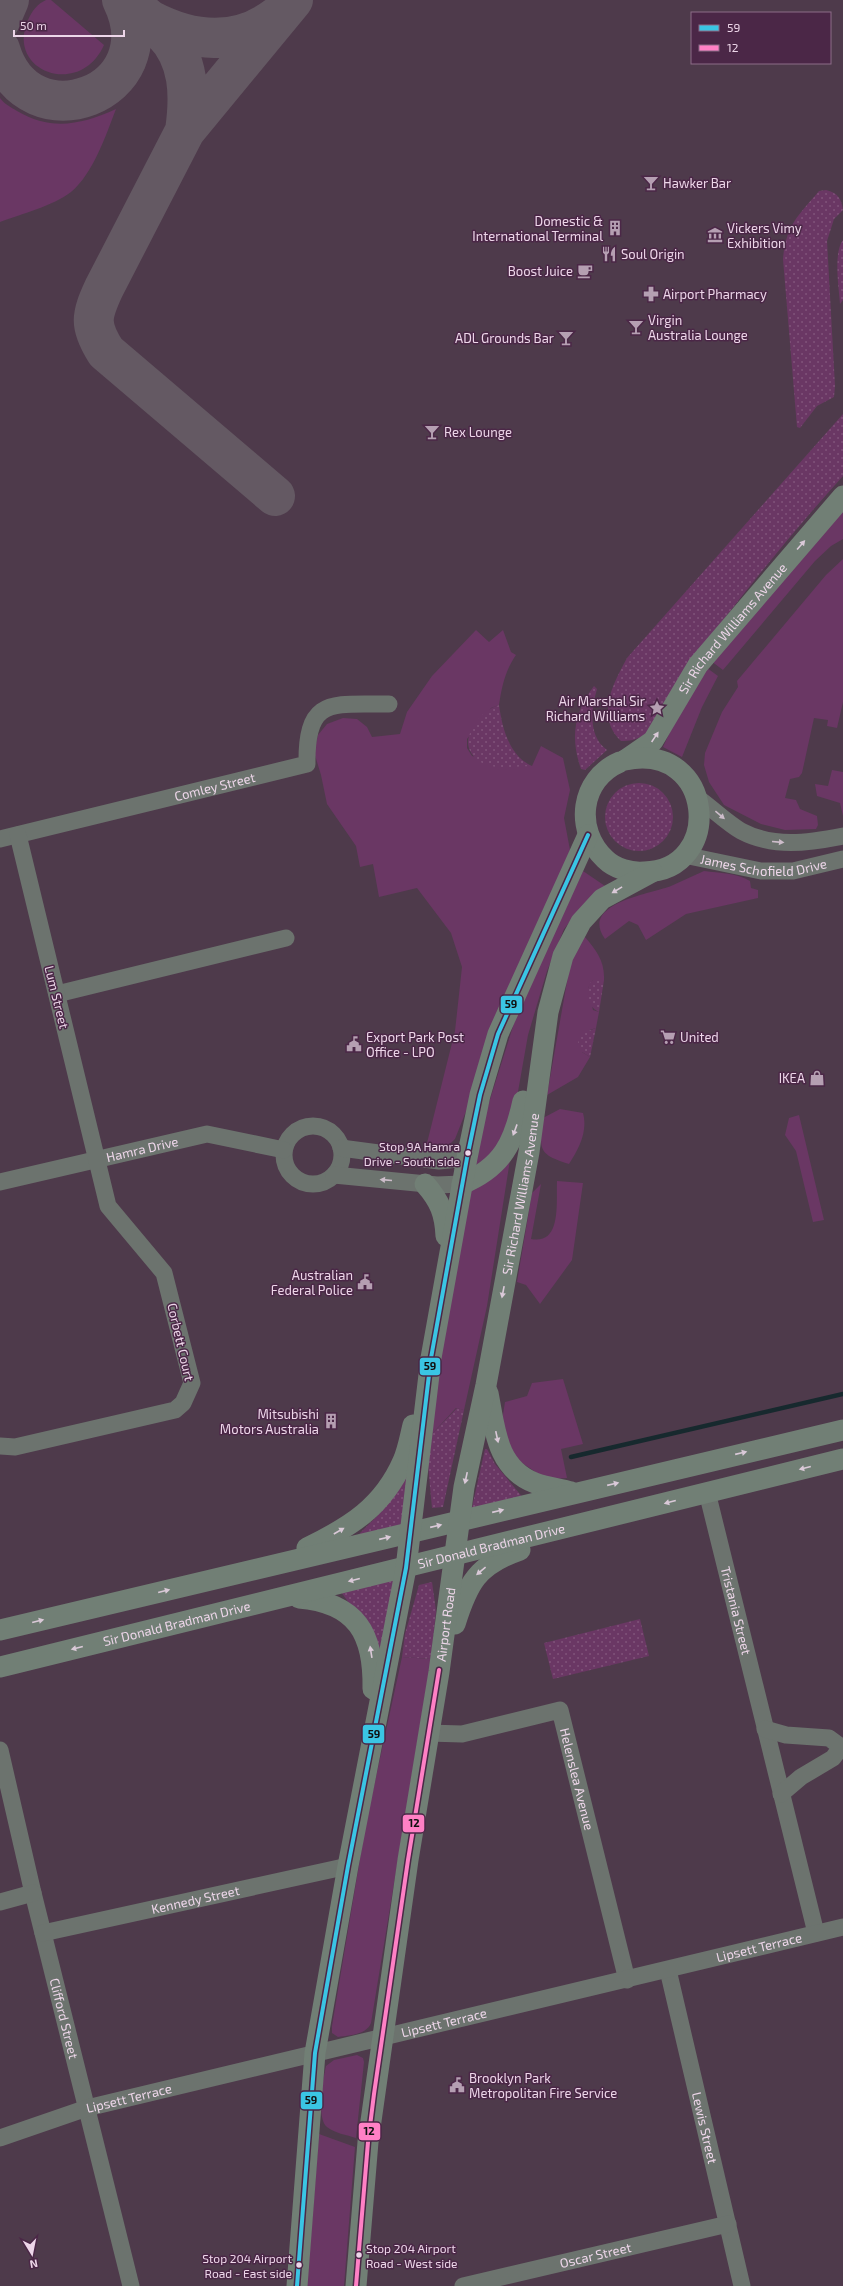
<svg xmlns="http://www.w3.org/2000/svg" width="843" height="2286" font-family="'Exo 2',sans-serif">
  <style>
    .grass { fill: #6a3764 }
    .park { fill: url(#park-dots) }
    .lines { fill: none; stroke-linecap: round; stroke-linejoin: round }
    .stream { stroke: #17292e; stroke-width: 4.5 }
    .taxiway { stroke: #645963; stroke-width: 40 }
    .minor { stroke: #6c736e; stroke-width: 17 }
    .major { stroke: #717f75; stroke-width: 21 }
    .bus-1-casing { stroke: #4b2747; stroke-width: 7 }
    .bus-2-casing { stroke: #4b2747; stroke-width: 7 }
    .bus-1 { stroke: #3ac5e4; stroke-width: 4 }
    .bus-2 { stroke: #ff80c5; stroke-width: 4 }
    .oneway { fill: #dac9d8 }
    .oneway2 { fill: #cdbdca }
    .bus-dot { fill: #edd6e9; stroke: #4b2747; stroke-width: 1.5 }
    .labels { text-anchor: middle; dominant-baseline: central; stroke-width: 3; stroke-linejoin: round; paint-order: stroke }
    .bus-label { font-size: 12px; fill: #edd6e9; stroke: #4b2747; text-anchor: end }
    .poi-label { font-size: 13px; fill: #edd6e9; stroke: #4b2747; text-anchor: start }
    .street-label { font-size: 13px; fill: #edd6e9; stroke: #4b2747 }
    .line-badge { stroke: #4b2747; stroke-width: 1.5 }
    .pale-badge-label { font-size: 11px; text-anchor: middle; font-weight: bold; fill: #111 }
  </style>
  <defs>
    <pattern id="park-dots" width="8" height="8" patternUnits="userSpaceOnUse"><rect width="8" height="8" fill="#6a3764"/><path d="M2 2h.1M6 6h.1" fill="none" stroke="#80537a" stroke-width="1.8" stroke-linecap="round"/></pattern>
  </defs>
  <rect width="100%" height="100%" fill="#4e3a4b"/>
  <path class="grass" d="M46 0H51L104 45C80 99 5 71 28 20 32 11 37 4 46 0Z
    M0 98C4 104 11 107 17 111 51 131 81 125 116 109 106 135 93 174 71 192 53 206 21 214 0 222Z
    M843 509V539L831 546 815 561 723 670 711 661Z
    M843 559V702L837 728 827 726 828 720 814 718 802 773 799 777 790 779 785 798 796 800 800 809 817 816 818 825 816 829 785 830 761 824 724 805 709 782 704 765 705 753 722 712 738 687 737 681 826 575Z
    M476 630 489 642 503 630 511 652 516 655C505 671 502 686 499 705L491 708 467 739V748L472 756 516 766H532L541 746 563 758 570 790 564 818 570 850 455 1139C445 1149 439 1151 425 1151L455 1031 462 967 451 933 417 888 379 897 373 864 360 867 356 846 327 804 321 775 314 752 318 735 327 724 343 718 357 719 367 727 372 737 400 734 407 712 432 676Z
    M707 668 718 676 702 707 682 757 663 747 675 721Z
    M832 770 843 772V816L840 803 817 796 815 784 828 786Z
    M583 871 608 888 580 909 564 929 547 971 528 1035 513 1120 506 1138 479 1166 470 1163 521 1001Z
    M704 871C720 873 736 873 750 881L751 888 758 890V898L686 914 646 940 638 925 629 921 605 939C579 903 651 894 671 886 682 881 693 876 704 871Z
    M584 936C596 950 605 961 604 980H593L588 988 593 1010 599 1012 596 1028 590 1030 582 1052 590 1057 578 1077 547 1095 568 976 572 960Z
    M560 1109 583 1113C588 1131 579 1149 569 1164 538 1154 539 1150 543 1118Z
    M799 1115 824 1220 813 1222 796 1151 785 1135 789 1118Z
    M510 1160 487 1306 464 1410 456 1408 431 1435 446 1316 467 1189Z
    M557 1181 583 1183 572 1260 540 1304 526 1285 517 1282 532 1193 541 1184 531 1239C562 1245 556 1202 557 1181Z
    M563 1379 583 1444 561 1449 567 1478 552 1479 540 1475 516 1459 501 1427 505 1402 527 1396 532 1383Z
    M402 1657 431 1659 371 2023C366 2035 350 2035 338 2037L332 2033V2026L366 1823Z
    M357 2055 363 2058 364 2062 356 2138C347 2135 334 2133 327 2127 316 2118 323 2079 326 2066L334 2060Z
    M319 2134 355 2147 344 2286H307Z"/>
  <path class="park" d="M826 190C838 193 841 198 843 210L834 219 827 241 835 386 834 397 817 406 800 428 797 427 783 259C786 225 798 216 819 191Z
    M843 240V300L840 304C839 288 833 253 843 240Z
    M843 414V476C786 539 733 606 682 674 669 693 662 721 644 735 637 740 628 741 621 741 595 716 613 684 627 658Z
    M594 686 597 689C591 709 588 737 607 750L585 770 581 769C570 738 574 712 594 686Z
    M499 705C502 727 509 756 532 766 521 766 509 768 498 767 478 766 461 750 471 731 477 719 486 709 499 705Z
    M605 817a34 34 0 1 1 68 0a34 34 0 1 1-68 0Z
    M593 980H604L599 1012C587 1007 583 989 593 980Z
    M596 1028 590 1057 582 1052 578 1043 581 1034Z
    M457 1408 464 1410 443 1507 432 1508 428 1465 431 1435Z
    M485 1449H487L495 1464 524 1499 471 1512Z
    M408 1468 402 1529 356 1537 378 1515Z
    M393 1579 395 1581 381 1651 371 1633 341 1592Z
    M432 1582 436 1611 431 1659 402 1657 405 1634 419 1585Z
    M640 1619 649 1656 553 1679 544 1643Z"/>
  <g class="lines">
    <path class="stream" d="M571 1457 843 1394"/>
    <path class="taxiway" d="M125 0C138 11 152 20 163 32 190 59 190 96 185 131
      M150 20C192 42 236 47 276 17
      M0 21 9 0
      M0 49C28 146 168 93 122 0
      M275 496 106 352C89 325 91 316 104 288L185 131 293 0"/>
    <g class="minor">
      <path d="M699 799C713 809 726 822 741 831 773 848 808 843 843 836"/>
      <path id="s1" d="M0 839 307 764C306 695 333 705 389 704"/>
      <path id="s2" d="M684 855 761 871H793L843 859"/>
      <path d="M57 994 286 938"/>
      <circle cx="313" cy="1155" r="29"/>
      <path d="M341 1148 439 1161 467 1158"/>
      <path d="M334 1175 437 1185 462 1184"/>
      <path id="s3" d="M0 1182 207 1134 284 1150"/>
      <path d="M0 1446 15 1447 175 1410 183 1403 192 1383 164 1273 108 1206 18 835"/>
      <path id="s4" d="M707 1492 816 1933"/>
      <path d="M765 1729 786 1735 829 1738 841 1747 833 1758 801 1777 781 1794"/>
      <path id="s5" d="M428 1733 462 1734 560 1710 627 1980"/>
      <path id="s6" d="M0 1750 33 1893 131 2286"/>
      <path d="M0 1902 33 1893"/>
      <path id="s7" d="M43 1933 348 1866"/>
      <path id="s8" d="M668 1970 742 2286"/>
      <path id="s9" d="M0 2138 87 2108 843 1927"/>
      <path id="s10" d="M463 2286 728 2224"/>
    </g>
    <g class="major">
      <path id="s11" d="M627 759 653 741 698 665 843 496"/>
      <path d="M620 762C580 779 574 830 605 859 615 869 631 873 644 872 725 871 715 741 625 760"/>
      <path d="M425 1184C440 1201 445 1214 446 1236"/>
      <path d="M462 1184C503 1167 514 1142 523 1101"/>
      <path d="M488 1393C495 1428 496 1468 535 1483 546 1487 560 1489 571 1492"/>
      <path d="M307 1548C350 1527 383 1507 403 1461 408 1450 410 1437 413 1425"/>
      <path d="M299 1598C357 1603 374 1634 373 1689"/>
      <path d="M455 1624C468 1583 477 1565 520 1550"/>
      <path d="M0 1630 843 1430"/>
      <path id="s12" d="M0 1667 843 1459"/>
      <path d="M297 2286 315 2053 348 1866 406 1568 431 1358 467 1158 480 1095 498 1034 588 835"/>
      <path id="s13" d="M356 2286 368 2142 408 1860 439 1672 464 1487 486 1385 529 1152 548 1012 563 956 581 922 602 899 652 872"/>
    </g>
    <g class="bus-1-casing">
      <path id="bus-1" d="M297 2286 315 2053 348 1866 406 1568 431 1358 467 1158 480 1095 498 1034 588 835"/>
    </g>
    <g class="bus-2-casing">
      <path id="bus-2" d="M356 2286 368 2142 374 2094 408 1860 439 1670"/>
    </g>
    <use href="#bus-1" class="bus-1"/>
    <use href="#bus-2" class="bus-2"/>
  </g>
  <defs><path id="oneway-solid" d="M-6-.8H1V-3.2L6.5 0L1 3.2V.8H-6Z"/></defs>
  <g class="oneway">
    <use href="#oneway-solid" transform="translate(801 545) rotate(-49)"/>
    <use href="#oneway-solid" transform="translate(655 737) rotate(-56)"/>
    <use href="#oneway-solid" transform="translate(617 890) rotate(149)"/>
    <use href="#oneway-solid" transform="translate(515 1130) rotate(110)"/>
    <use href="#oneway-solid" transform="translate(503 1292) rotate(101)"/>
    <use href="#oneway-solid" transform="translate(497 1437) rotate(78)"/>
    <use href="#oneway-solid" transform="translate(741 1453) rotate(-13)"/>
    <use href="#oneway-solid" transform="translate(805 1468) rotate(166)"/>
    <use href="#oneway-solid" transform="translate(466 1478) rotate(102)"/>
    <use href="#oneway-solid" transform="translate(613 1484) rotate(-13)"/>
    <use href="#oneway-solid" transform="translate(670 1502) rotate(165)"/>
    <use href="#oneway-solid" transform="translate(498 1511) rotate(-13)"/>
    <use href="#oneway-solid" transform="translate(436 1526) rotate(-13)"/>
    <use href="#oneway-solid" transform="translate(339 1531) rotate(-30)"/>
    <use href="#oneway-solid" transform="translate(385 1538) rotate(-13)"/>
    <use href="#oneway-solid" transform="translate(481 1571) rotate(140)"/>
    <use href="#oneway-solid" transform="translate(354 1580) rotate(166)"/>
    <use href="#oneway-solid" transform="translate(164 1591) rotate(-14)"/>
    <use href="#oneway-solid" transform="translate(38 1621) rotate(-14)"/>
    <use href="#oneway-solid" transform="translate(77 1648) rotate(166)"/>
    <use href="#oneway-solid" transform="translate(371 1652) rotate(-99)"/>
  </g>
  <g class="oneway2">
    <use href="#oneway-solid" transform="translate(720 815) rotate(40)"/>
    <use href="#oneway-solid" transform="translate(778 842) rotate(5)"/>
    <use href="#oneway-solid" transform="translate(386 1180) rotate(-175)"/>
  </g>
  <defs>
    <g id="bar-bare" transform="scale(1.2)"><path d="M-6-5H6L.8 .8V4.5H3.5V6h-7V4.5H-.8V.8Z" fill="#b59fb2" stroke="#4b2747" stroke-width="2.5" paint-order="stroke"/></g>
    <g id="building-bare" transform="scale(1.2)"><path d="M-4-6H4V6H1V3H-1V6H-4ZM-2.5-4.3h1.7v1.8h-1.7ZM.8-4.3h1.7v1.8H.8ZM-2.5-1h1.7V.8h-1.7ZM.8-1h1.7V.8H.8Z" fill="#b59fb2" stroke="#4b2747" stroke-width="2.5" paint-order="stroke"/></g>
    <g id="museum-bare" transform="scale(1.2)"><path d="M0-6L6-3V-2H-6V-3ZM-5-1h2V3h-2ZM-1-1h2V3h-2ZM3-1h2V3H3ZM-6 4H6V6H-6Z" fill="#b59fb2" stroke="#4b2747" stroke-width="2.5" paint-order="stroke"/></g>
    <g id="restaurant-bare" transform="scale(1.2)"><path d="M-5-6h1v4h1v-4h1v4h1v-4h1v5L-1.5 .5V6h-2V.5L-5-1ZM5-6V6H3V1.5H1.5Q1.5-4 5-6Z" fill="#b59fb2" stroke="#4b2747" stroke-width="2.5" paint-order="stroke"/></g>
    <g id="cafe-bare" transform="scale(1.2)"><path d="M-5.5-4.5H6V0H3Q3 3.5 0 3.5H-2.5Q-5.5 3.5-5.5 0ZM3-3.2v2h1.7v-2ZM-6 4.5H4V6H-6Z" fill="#b59fb2" stroke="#4b2747" stroke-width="2.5" paint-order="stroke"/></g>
    <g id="pharmacy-bare" transform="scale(1.2)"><path d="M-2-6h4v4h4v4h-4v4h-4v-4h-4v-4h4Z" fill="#b59fb2" stroke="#4b2747" stroke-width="2.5" paint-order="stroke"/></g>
    <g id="sight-bare" transform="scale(1.2)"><path d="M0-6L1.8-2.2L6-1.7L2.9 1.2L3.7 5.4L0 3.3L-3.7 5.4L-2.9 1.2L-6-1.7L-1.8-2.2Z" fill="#b59fb2" stroke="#4b2747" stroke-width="2.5" paint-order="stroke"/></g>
    <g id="supermarket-bare" transform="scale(1.2)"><path d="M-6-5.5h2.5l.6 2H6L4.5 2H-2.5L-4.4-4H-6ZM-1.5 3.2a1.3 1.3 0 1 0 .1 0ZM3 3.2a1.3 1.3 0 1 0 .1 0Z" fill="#b59fb2" stroke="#4b2747" stroke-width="2.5" paint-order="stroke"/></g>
    <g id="civic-bare" transform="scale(1.2)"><path d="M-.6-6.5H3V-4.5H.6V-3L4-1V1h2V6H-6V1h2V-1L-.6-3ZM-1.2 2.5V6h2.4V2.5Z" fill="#b59fb2" stroke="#4b2747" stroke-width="2.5" paint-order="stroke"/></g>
    <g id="shop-bare" transform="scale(1.2)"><path d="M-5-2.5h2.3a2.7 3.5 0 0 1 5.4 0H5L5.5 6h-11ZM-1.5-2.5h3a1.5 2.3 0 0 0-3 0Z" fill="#b59fb2" stroke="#4b2747" stroke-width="2.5" paint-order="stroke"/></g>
  </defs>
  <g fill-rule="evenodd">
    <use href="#bar-bare" x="651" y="183"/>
    <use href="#building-bare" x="615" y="228"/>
    <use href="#museum-bare" x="715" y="235"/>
    <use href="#restaurant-bare" x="609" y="254"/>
    <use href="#cafe-bare" x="585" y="271"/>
    <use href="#pharmacy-bare" x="651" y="294"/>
    <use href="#bar-bare" x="636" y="327"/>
    <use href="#bar-bare" x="566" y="338"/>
    <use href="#bar-bare" x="432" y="432"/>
    <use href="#sight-bare" x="657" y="708"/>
    <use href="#supermarket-bare" x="668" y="1037"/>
    <use href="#civic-bare" x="354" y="1044"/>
    <use href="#shop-bare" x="817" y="1078"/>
    <use href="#civic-bare" x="365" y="1282"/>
    <use href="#building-bare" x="331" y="1421"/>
    <use href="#civic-bare" x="457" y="2085"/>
  </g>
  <g class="bus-dot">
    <circle cx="468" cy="1153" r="3.5"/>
    <circle cx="359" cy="2255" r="3.5"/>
    <circle cx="299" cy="2265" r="3.5"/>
  </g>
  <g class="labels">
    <g class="bus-label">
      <text x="460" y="1146">Stop 9A Hamra<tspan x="460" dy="15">Drive - South side</tspan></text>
      <text x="366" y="2248" text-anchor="start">Stop 204 Airport<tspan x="366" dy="15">Road - West side</tspan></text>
      <text x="292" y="2258">Stop 204 Airport<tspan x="292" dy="15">Road - East side</tspan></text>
    </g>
    <g class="poi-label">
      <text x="663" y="183">Hawker Bar</text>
      <text x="603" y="221" text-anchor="end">Domestic &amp;<tspan x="603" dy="15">International Terminal</tspan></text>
      <text x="727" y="228">Vickers Vimy<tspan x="727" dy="15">Exhibition</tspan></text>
      <text x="621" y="254">Soul Origin</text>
      <text x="573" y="271" text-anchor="end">Boost Juice</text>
      <text x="663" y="294">Airport Pharmacy</text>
      <text x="648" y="320">Virgin<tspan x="648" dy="15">Australia Lounge</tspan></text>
      <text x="554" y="338" text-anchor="end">ADL Grounds Bar</text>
      <text x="444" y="432">Rex Lounge</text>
      <text x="645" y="701" text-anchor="end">Air Marshal Sir<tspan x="645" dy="15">Richard Williams</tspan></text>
      <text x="366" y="1037">Export Park Post<tspan x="366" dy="15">Office - LPO</tspan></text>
      <text x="680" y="1037">United</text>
      <text x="805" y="1078" text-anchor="end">IKEA</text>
      <text x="353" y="1275" text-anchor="end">Australian<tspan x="353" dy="15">Federal Police</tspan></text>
      <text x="319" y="1414" text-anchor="end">Mitsubishi<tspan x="319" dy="15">Motors Australia</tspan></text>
      <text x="469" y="2078">Brooklyn Park<tspan x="469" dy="15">Metropolitan Fire Service</tspan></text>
    </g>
    <g class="street-label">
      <text stroke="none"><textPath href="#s11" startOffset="170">Sir Richard Williams Avenue</textPath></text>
      <text stroke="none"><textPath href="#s1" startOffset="221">Comley Street</textPath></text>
      <text stroke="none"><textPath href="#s2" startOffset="81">James Schofield Drive</textPath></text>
      <text transform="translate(57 997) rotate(76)">Lum Street</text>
      <text stroke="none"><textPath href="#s3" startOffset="146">Hamra Drive</textPath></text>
      <text stroke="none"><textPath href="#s13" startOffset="1105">Sir Richard Williams Avenue</textPath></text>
      <text transform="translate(181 1342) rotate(77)">Corbett Court</text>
      <text stroke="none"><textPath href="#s12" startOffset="506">Sir Donald Bradman Drive</textPath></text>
      <text stroke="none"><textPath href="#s4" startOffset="122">Tristania Street</textPath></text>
      <text stroke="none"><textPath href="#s12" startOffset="182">Sir Donald Bradman Drive</textPath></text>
      <text stroke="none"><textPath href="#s13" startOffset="668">Airport Road</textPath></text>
      <text stroke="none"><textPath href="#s5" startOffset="206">Helenslea Avenue</textPath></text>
      <text stroke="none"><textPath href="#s7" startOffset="156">Kennedy Street</textPath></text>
      <text stroke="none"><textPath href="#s9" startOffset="783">Lipsett Terrace</textPath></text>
      <text stroke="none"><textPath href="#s6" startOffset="276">Clifford Street</textPath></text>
      <text stroke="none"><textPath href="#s9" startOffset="459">Lipsett Terrace</textPath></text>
      <text stroke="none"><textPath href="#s9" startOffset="135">Lipsett Terrace</textPath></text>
      <text stroke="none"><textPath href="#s8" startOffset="162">Lewis Street</textPath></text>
      <text stroke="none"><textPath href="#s10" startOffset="136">Oscar Street</textPath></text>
    </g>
  </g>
  <g class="line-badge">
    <rect x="500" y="995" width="23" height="19" rx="4" fill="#3ac5e4"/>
    <rect x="419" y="1357" width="22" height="19" rx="4" fill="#3ac5e4"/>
    <rect x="362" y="1724" width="23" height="20" rx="4" fill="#3ac5e4"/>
    <rect x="402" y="1814" width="23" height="19" rx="4" fill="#ff80c5"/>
    <rect x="300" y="2091" width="23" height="19" rx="4" fill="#3ac5e4"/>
    <rect x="358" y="2122" width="23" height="19" rx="4" fill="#ff80c5"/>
  </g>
  <g class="pale-badge-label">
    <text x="511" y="1008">59</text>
    <text x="430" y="1370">59</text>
    <text x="374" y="1738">59</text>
    <text x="414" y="1827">12</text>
    <text x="311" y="2104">59</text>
    <text x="369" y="2135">12</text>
  </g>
  <rect x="691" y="12" width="140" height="52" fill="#4b2747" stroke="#8c6d88"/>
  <rect x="699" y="25" width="20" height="6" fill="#3ac5e4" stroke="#8c6d88"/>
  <text x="727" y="32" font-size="12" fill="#edd6e9">59</text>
  <rect x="699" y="45" width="20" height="6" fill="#ff80c5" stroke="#8c6d88"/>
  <text x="727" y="52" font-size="12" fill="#edd6e9">12</text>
  <g transform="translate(32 2254) rotate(170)" stroke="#4b2747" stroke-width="3" paint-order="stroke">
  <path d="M0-3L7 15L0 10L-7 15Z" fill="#edd6e9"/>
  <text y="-6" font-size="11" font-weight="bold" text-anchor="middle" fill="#edd6e9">N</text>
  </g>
  <path d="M14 30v6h110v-6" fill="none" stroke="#edd6e9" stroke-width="2"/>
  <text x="20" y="30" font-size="12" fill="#edd6e9" stroke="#4b2747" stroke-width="3" paint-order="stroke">50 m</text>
</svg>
